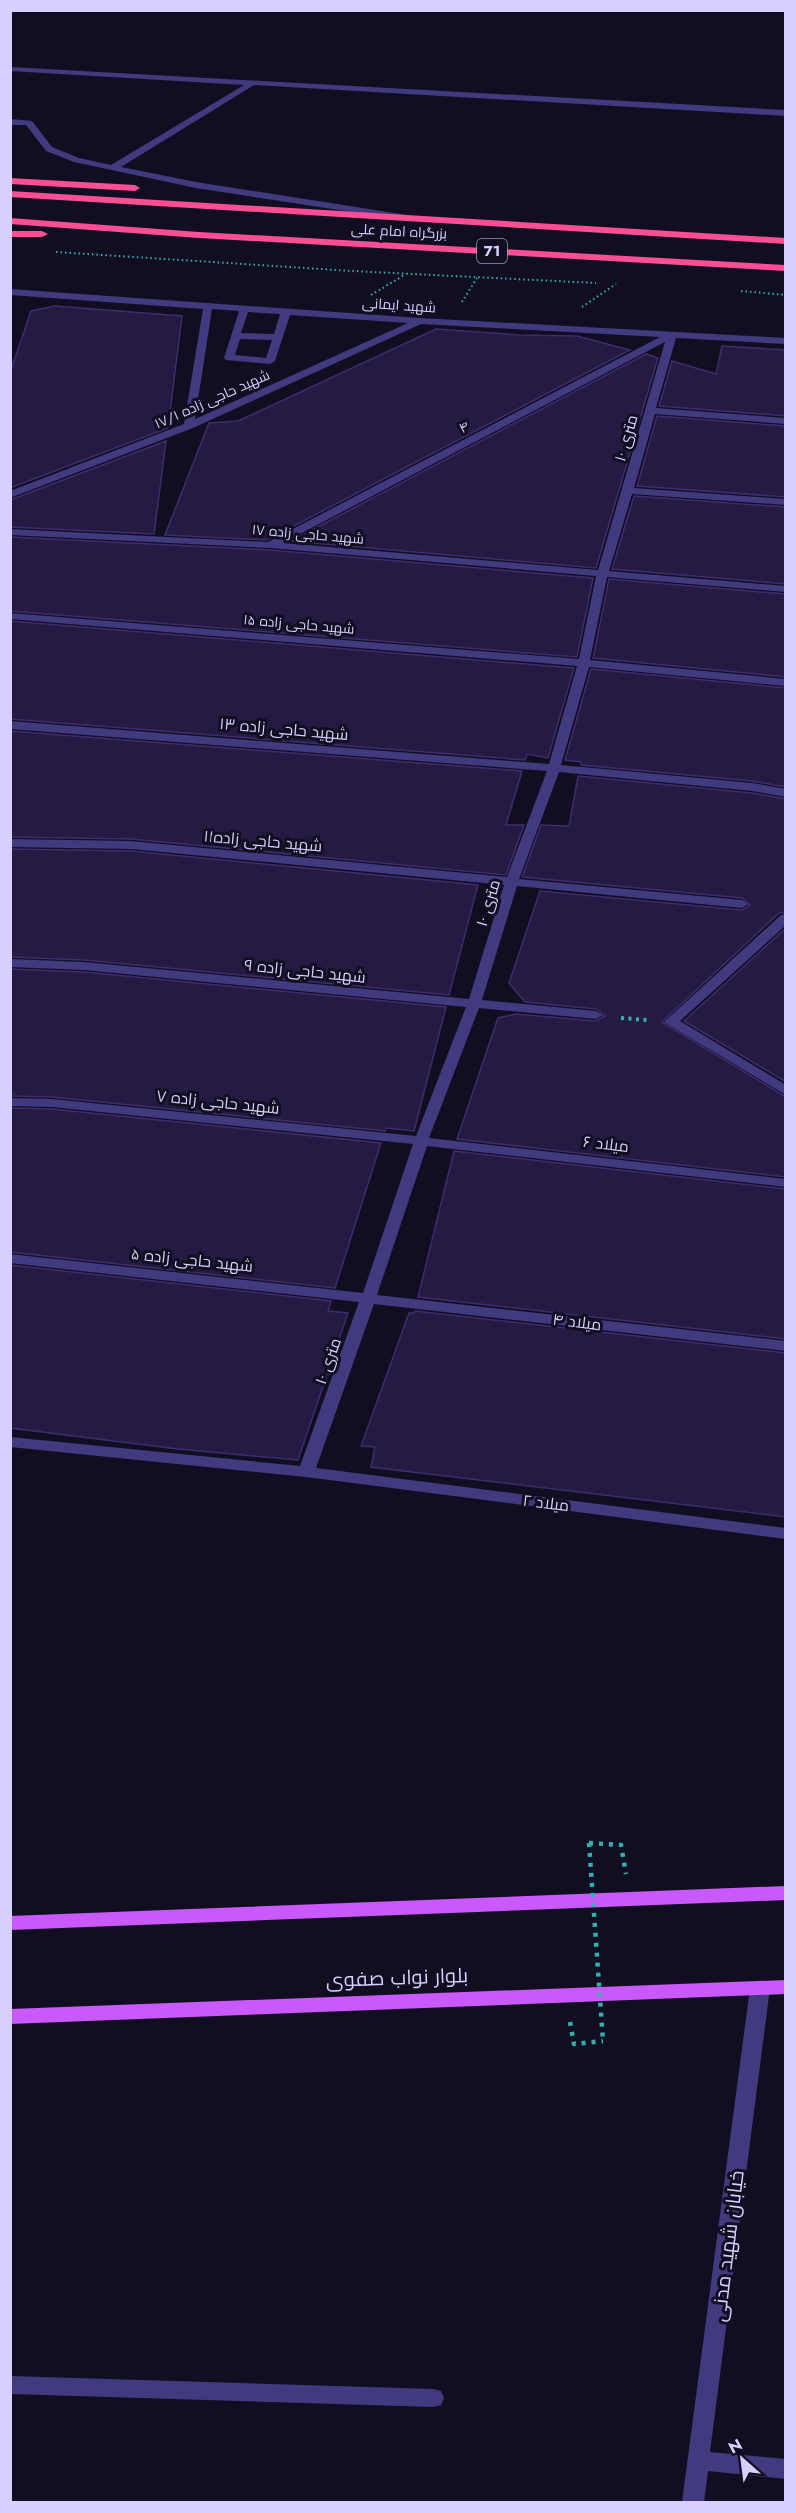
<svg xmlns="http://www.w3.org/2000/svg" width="796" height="2513" font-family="Jost,Cairo,sans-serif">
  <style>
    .building { fill: #251a42; stroke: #3e2d6d; stroke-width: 1.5 }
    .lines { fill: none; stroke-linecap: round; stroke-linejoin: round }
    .path-far2 { stroke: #31b0b0; stroke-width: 2; stroke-dasharray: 1.5 3; stroke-linecap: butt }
    .path-far1 { stroke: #31b0b0; stroke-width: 4; stroke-dasharray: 3 4.5; stroke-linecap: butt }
    .path { stroke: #31b0b0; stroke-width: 4.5; stroke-dasharray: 4 6; stroke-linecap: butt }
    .minor { fill: #413a7f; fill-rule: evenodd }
    .major { fill: #c959fb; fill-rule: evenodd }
    .highway { fill: #fa4e95; fill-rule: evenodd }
    .path-bridge { stroke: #31b0b0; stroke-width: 4.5; stroke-dasharray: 4 6; stroke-linecap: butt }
    .labels { text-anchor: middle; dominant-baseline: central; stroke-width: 6; stroke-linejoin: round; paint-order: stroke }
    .far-street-label { font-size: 14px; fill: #d8cffe; stroke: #120e21 }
    .shield { fill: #120e21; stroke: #9d95bc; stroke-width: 1.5 }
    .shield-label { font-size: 15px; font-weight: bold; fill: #d8cffe }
    .street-label { font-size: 16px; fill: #d8cffe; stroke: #120e21 }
    .near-street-label { font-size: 20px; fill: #d8cffe; stroke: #120e21 }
  </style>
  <rect width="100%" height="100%" fill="#120e21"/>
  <path class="building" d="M55 306 182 316 168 428 10 488V373L31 311Z
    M436 329 520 335 577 336 630 350 267 540 165 535 209 423 238 421Z
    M722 346 786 350V416L659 406 672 361 716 374Z
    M646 354 658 358 596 568 291 541Z
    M657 416 786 426V497L637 486Z
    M166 441 154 534 10 527V500Z
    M634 496 786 507V584L612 569Z
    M10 537 270 550 593 578 577 657 10 611Z
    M609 579 786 594V677L593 658Z
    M10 621 574 668 548 758 527 754 525 760 10 719Z
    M591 669 786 688V787L752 781 581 765V762L565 760Z
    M10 731 522 771 506 825H524L506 875 131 839 10 837Z
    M578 776 752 793 786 799V912L779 913 662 1022 786 1097V1177L457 1139 498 1018 516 1014 596 1021 605 1016 596 1009 525 1002 509 983 540 891 742 910 750 905 742 898 522 877 541 825 569 826Z
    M10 849 131 851 478 885 449 995 84 960 10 957Z
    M786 928V1082L684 1021Z
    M10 969 84 972 446 1007 414 1131 386 1128 385 1131 52 1097 10 1096Z
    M10 1108 52 1109 381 1143 335 1288 10 1252Z
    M454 1151 786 1189V1339L418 1297Z
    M10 1265 331 1301 328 1311 348 1313 298 1460 178 1449 10 1428Z
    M415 1311 786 1353V1517L371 1467 375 1447 361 1446 409 1313H414Z"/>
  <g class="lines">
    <path class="path-far2" d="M56 252 352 271 596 283
      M741 291 786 295
      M371 295 406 274
      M462 302 477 278
      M582 307 616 284"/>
    <path class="path-far1" d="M621 1018 647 1020"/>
    <path class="path" d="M589 1843 621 1845 626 1874
      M570 2022 574 2044 603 2041"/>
    <path class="minor" d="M10 67 786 110V116L254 85 121 167 196 182 407 215V219L404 220 196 188 74 162 46 151 26 125H10V119L32 121 52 147 79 158 111 165 244 85 10 71Z
      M10 289 420 318 786 338V344L676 338 656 408 786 418V424L655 414 634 488 786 499V505L632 494 609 571 786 586V592L607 577 590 660 786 679V686L589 667 561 765 752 783 786 789V797L752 791 559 772 519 879 742 900 748 904 742 908 517 886 482 1000 596 1011 603 1015 596 1019 479 1008 429 1138 786 1179V1187L427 1146 377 1295 786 1341V1351L374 1304 316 1468 786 1528V1539L306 1477 10 1447V1437L300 1466 359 1302 10 1263V1254L363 1293 413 1144 52 1107 10 1106V1098L52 1099 416 1136 466 1007 84 970 10 967V959L84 962 469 999 504 885 131 849 10 847V839L131 841 507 877 547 771 10 729V721L549 764 577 666 10 619V613L579 659 596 576 270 548 10 535V529L268 542 660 337 421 324 193 428 10 498V491L184 424 203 309 10 295ZM212 309 239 311 224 358 226 360 270 364 275 361 290 315 408 323 195 419ZM248 312 280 314 274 334 241 333ZM240 339 272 340 266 358 235 355ZM665 342 598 570 283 543Z
      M786 914V925L680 1021 786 1085V1095L664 1022 781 915Z
      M760 1981 767 1983 770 1988 710 2452 786 2459V2479L708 2471 704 2502H682L750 1988 753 1983Z
      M10 2376 433 2389 441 2391 444 2398 441 2405 433 2407 10 2394Z"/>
    <path class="major" d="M786 1886V1900L10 1930V1916Z
      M786 1980V1994L10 2024V2009Z"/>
    <path class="highway" d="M10 178 135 185 140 188 135 191 10 184Z
      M10 191 786 238V244L10 197Z
      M10 218 199 232 786 265V271L199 238 10 224Z
      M10 231H42L48 234 42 237H10Z"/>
    <path class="path-bridge" d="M589 1843 603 2041"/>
  </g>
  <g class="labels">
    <g class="far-street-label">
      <text transform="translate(399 231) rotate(3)">بزرگراه امام علی</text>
      <text transform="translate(399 305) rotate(4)">شهید ایمانی</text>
      <text transform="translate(212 399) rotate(-24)">شهید حاجی زاده ۱۷/۱</text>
      <text transform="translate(464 427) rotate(-28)">۴</text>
      <text transform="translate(308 534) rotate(5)">شهید حاجی زاده ۱۷</text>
      <text transform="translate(299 624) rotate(5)">شهید حاجی زاده ۱۵</text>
    </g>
    <rect class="shield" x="477" y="239" width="30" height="24" rx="4.5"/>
    <g class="shield-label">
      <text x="492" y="251">71</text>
    </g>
    <g class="street-label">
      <text transform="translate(626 438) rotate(-74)">۱۰ متری</text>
      <text transform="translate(284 729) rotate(5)">شهید حاجی زاده ۱۳</text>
      <text transform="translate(263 841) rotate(5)">شهید حاجی زاده۱۱</text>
      <text transform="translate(488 903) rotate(-73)">۱۰ متری</text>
      <text transform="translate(305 971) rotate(6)">شهید حاجی زاده ۹</text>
      <text transform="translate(218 1102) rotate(6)">شهید حاجی زاده ۷</text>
      <text transform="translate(606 1144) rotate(7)">میلاد ۶</text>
      <text transform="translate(192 1260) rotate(6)">شهید حاجی زاده ۵</text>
      <text transform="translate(577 1322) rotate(7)">میلاد ۴</text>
      <text transform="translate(328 1361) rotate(-70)">۱۰ متری</text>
      <text transform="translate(546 1503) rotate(7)">میلاد ۲</text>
    </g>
    <g class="near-street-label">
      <text transform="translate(397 1978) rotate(-2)">بلوار نواب صفوی</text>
      <text transform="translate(728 2246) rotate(-83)">خیابان شهید مدنی</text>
    </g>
  </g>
  <rect width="796" height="2513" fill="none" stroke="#d8cffe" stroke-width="24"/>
  <g transform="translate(742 2459) rotate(332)" stroke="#120e21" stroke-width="4.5" paint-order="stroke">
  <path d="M0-4.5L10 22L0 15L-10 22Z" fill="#d8cffe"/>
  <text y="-9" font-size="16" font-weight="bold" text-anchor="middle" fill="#d8cffe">N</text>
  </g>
</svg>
